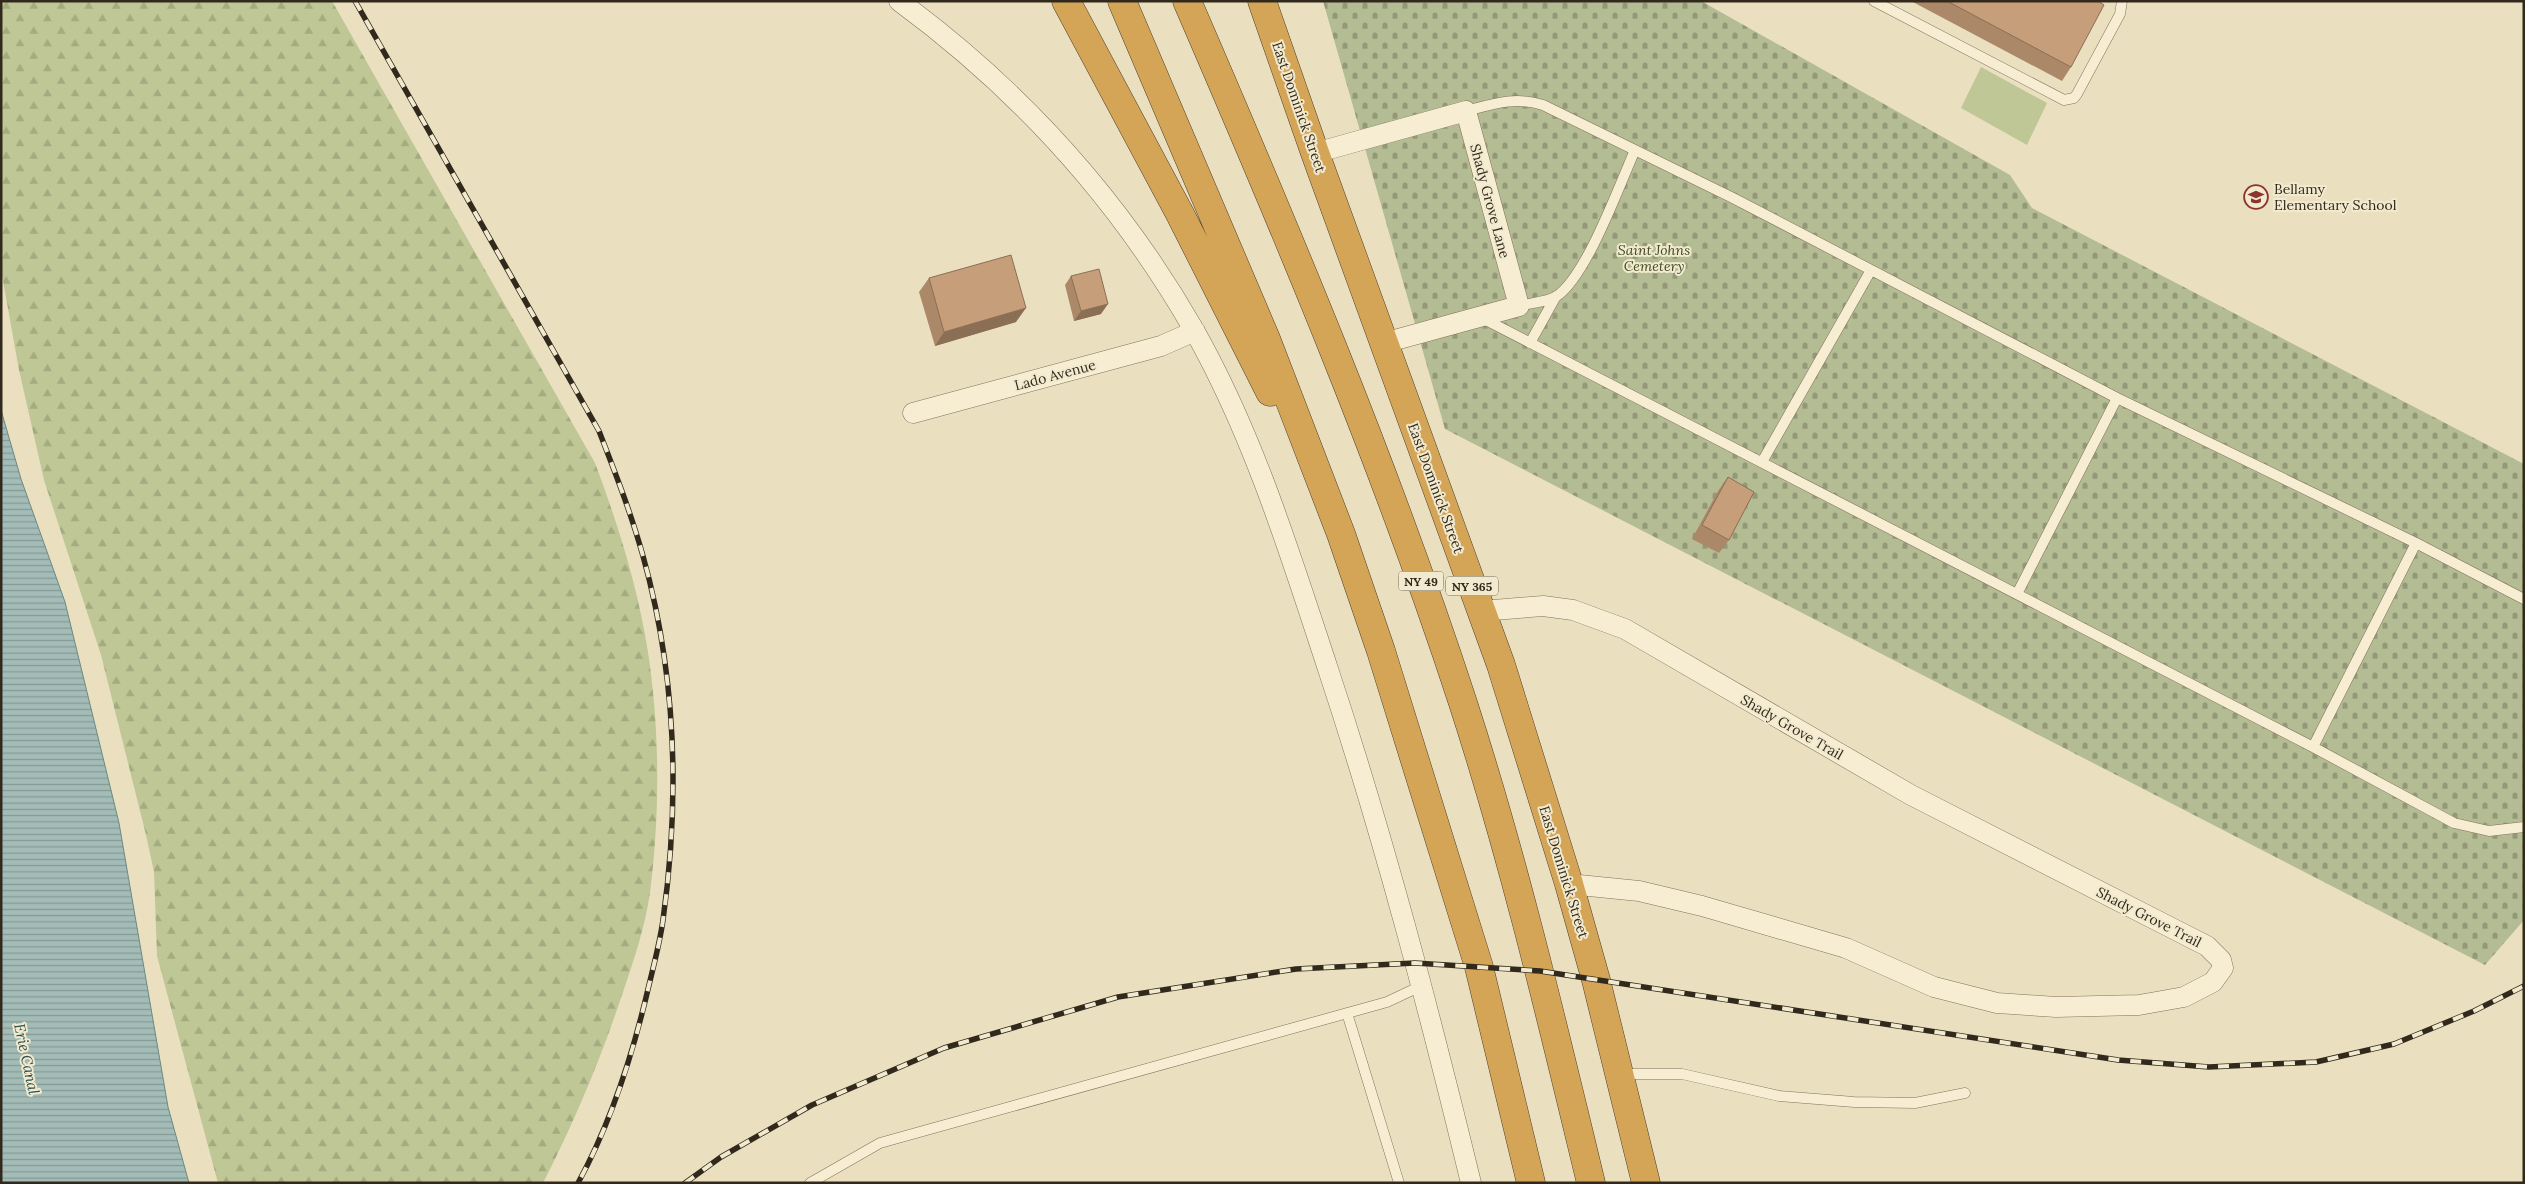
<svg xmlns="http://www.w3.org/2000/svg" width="2525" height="1184" font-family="Lora,serif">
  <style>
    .forest { fill: url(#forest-firs) }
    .cemetery { fill: url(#cemetery-stones) }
    .green { fill: #bec795 }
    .water { fill: url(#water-rules); stroke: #6b8984 }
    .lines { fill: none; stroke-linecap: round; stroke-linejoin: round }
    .lane-casing { stroke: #827159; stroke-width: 11 }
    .street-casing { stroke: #827159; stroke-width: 21 }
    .highway-casing { stroke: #4f402e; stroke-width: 29 }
    .lane { stroke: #f6edd2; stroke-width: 10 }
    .street { stroke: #f6edd2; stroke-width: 20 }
    .highway { stroke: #d4a556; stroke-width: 28 }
    .rail-casing { stroke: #32291d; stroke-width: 5.5 }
    .rail { stroke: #f2eacf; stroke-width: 4; stroke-dasharray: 11; stroke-linecap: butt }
    .wall { fill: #aa8868 }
    .shaded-wall { fill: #8b6f55 }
    .building { fill: #c69e79; stroke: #8b6f55 }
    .labels { text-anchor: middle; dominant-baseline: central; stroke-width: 4; stroke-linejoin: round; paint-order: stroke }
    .shield { fill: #f2eacf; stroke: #6c6352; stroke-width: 1 }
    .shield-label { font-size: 12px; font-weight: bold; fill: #32291d }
    .street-label { font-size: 14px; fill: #32291d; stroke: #f2eacf }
    .poi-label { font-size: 14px; fill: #32291d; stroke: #f2eacf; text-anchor: start }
    .park-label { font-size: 14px; font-style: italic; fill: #404d25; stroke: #f2eacf }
    .water-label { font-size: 15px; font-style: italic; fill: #2d5151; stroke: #f2eacf }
  </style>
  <defs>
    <pattern id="forest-firs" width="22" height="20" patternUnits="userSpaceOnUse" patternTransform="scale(1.25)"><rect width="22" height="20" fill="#bec795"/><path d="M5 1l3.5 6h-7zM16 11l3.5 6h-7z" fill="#a4ab80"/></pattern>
    <pattern id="cemetery-stones" width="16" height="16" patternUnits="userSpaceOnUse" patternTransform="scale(1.25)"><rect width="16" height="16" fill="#b4bc94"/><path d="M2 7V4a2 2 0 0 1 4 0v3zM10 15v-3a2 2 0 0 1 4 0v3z" fill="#939978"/></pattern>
    <pattern id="water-rules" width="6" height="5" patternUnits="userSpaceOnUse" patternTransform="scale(1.25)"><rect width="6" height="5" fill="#a3bcb7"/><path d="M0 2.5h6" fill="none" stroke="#859994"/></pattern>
  </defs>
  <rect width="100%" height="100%" fill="#eae0c0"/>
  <path class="forest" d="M1 1H332L595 463C618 524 638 588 648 652 660 731 660 814 650 893 645 927 634 960 623 992 601 1058 575 1121 543 1183H218L157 956 154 872 146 835 101 655 44 480 19 370 1 270Z"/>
  <path class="cemetery" d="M1323 1H1701L2010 175 2032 208 2524 464V920L2485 965 1445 429Z"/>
  <path class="green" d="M1981 67 2047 103 2027 145 1961 108Z"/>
  <path class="water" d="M1 410 21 479 65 602 119 823 168 1107 189 1183H1Z"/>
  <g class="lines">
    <g class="lane-casing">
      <path id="lane" d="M1874 1 2064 100 2074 98 2077 94 2120 14 2122 1
        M1466 111C1493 104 1515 96 1543 105L1733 198 2117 398 2416 543 2524 599
        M1519 306C1530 303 1548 302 1557 296 1587 275 1619 186 1635 150
        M1482 318 2313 747 2454 823 2489 831 2524 827
        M1530 343 1556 296
        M1762 462 1871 270
        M2017 594 2117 398
        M2313 747 2416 543
        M1347 1013 1399 1183
        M1622 1074H1682L1779 1096 1854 1102 1915 1103 1965 1093
        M810 1183 880 1143 1387 1002 1421 986"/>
    </g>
    <g class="street-casing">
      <path id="street" d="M899 1C1020 90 1119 199 1194 330 1254 436 1290 554 1328 669 1384 838 1429 1010 1471 1183
        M1315 153 1466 111 1519 306 1384 343
        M913 413 1161 346 1195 331
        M1481 611 1543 606 1573 610 1625 629 1911 795 2207 946 2221 960 2223 968 2213 982 2184 997 2139 1005 2056 1007 1997 1003 1934 987 1846 948 1702 906 1639 891 1569 884"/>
    </g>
    <g class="highway-casing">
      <path id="highway" d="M1066 1 1180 214 1270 392
        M1122 1 1266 339 1341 534 1381 651 1479 967 1531 1183
        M1187 1C1287 232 1385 464 1463 703 1514 860 1552 1022 1591 1183
        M1262 1 1315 153 1501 665 1569 884 1596 980 1646 1183"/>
    </g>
    <use href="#lane" class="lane"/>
    <use href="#street" class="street"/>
    <use href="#highway" class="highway"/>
    <g class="rail-casing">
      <path id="rail" d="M355 1 599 431C615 472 631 513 643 556 676 674 680 799 663 920 660 942 654 964 649 985 633 1054 612 1121 578 1183
        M685 1183 721 1157 812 1105 944 1048 1118 997 1296 969 1415 963 1540 971 2118 1060 2209 1067 2316 1062 2394 1044 2474 1011 2524 986"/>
    </g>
    <use href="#rail" class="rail"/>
  </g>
  <path class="wall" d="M1911 1H2098L2071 67 2062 81Z
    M1071 276 1101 314 1074 321 1065 285Z
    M929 278 1016 322 935 346 919 292Z
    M1728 477 1729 540 1719 553 1692 539 1718 491Z"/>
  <path class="shaded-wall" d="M1108 304 1101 314 1074 321 1081 311Z
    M1026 308 1016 322 935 346 944 332Z"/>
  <path class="building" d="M1947 1H2098L2104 5 2071 67Z
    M1011 255 1026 308 944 332 929 278Z
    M1099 269 1108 304 1081 311 1071 276Z
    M1728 477 1754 492 1729 540 1702 525Z"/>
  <defs>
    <g id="school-ring" transform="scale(1.25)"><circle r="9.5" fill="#f2eacf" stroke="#8c342e" stroke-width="1.5"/><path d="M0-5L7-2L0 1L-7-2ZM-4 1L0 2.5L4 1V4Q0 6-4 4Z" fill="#8c342e"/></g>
  </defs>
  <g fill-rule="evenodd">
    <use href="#school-ring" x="2256" y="197"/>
  </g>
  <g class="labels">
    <g class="shield">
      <rect x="1398.5" y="571.5" width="45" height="19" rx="4"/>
      <rect x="1446" y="576.5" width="52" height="19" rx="4"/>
    </g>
    <g class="shield-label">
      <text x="1421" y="581">NY 49</text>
      <text x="1472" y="586">NY 365</text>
    </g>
    <g class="street-label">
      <text transform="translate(1299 107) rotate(71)">East Dominick Street</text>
      <text transform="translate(1490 201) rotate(75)">Shady Grove Lane</text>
      <text transform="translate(1055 375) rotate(-15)">Lado Avenue</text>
      <text transform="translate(1436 488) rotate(70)">East Dominick Street</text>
      <text transform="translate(1792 727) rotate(30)">Shady Grove Trail</text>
      <text transform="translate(1564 872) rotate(73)">East Dominick Street</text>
      <text transform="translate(2149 917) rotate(27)">Shady Grove Trail</text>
    </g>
    <g class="poi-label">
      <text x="2274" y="189">Bellamy<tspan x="2274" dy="16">Elementary School</tspan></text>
    </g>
    <g class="park-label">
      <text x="1654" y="250">Saint Johns<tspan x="1654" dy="16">Cemetery</tspan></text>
    </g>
    <g class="water-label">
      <text transform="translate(27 1059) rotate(78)">Erie Canal</text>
    </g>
  </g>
  <rect width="2525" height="1184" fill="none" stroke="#32291d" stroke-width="5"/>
</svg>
